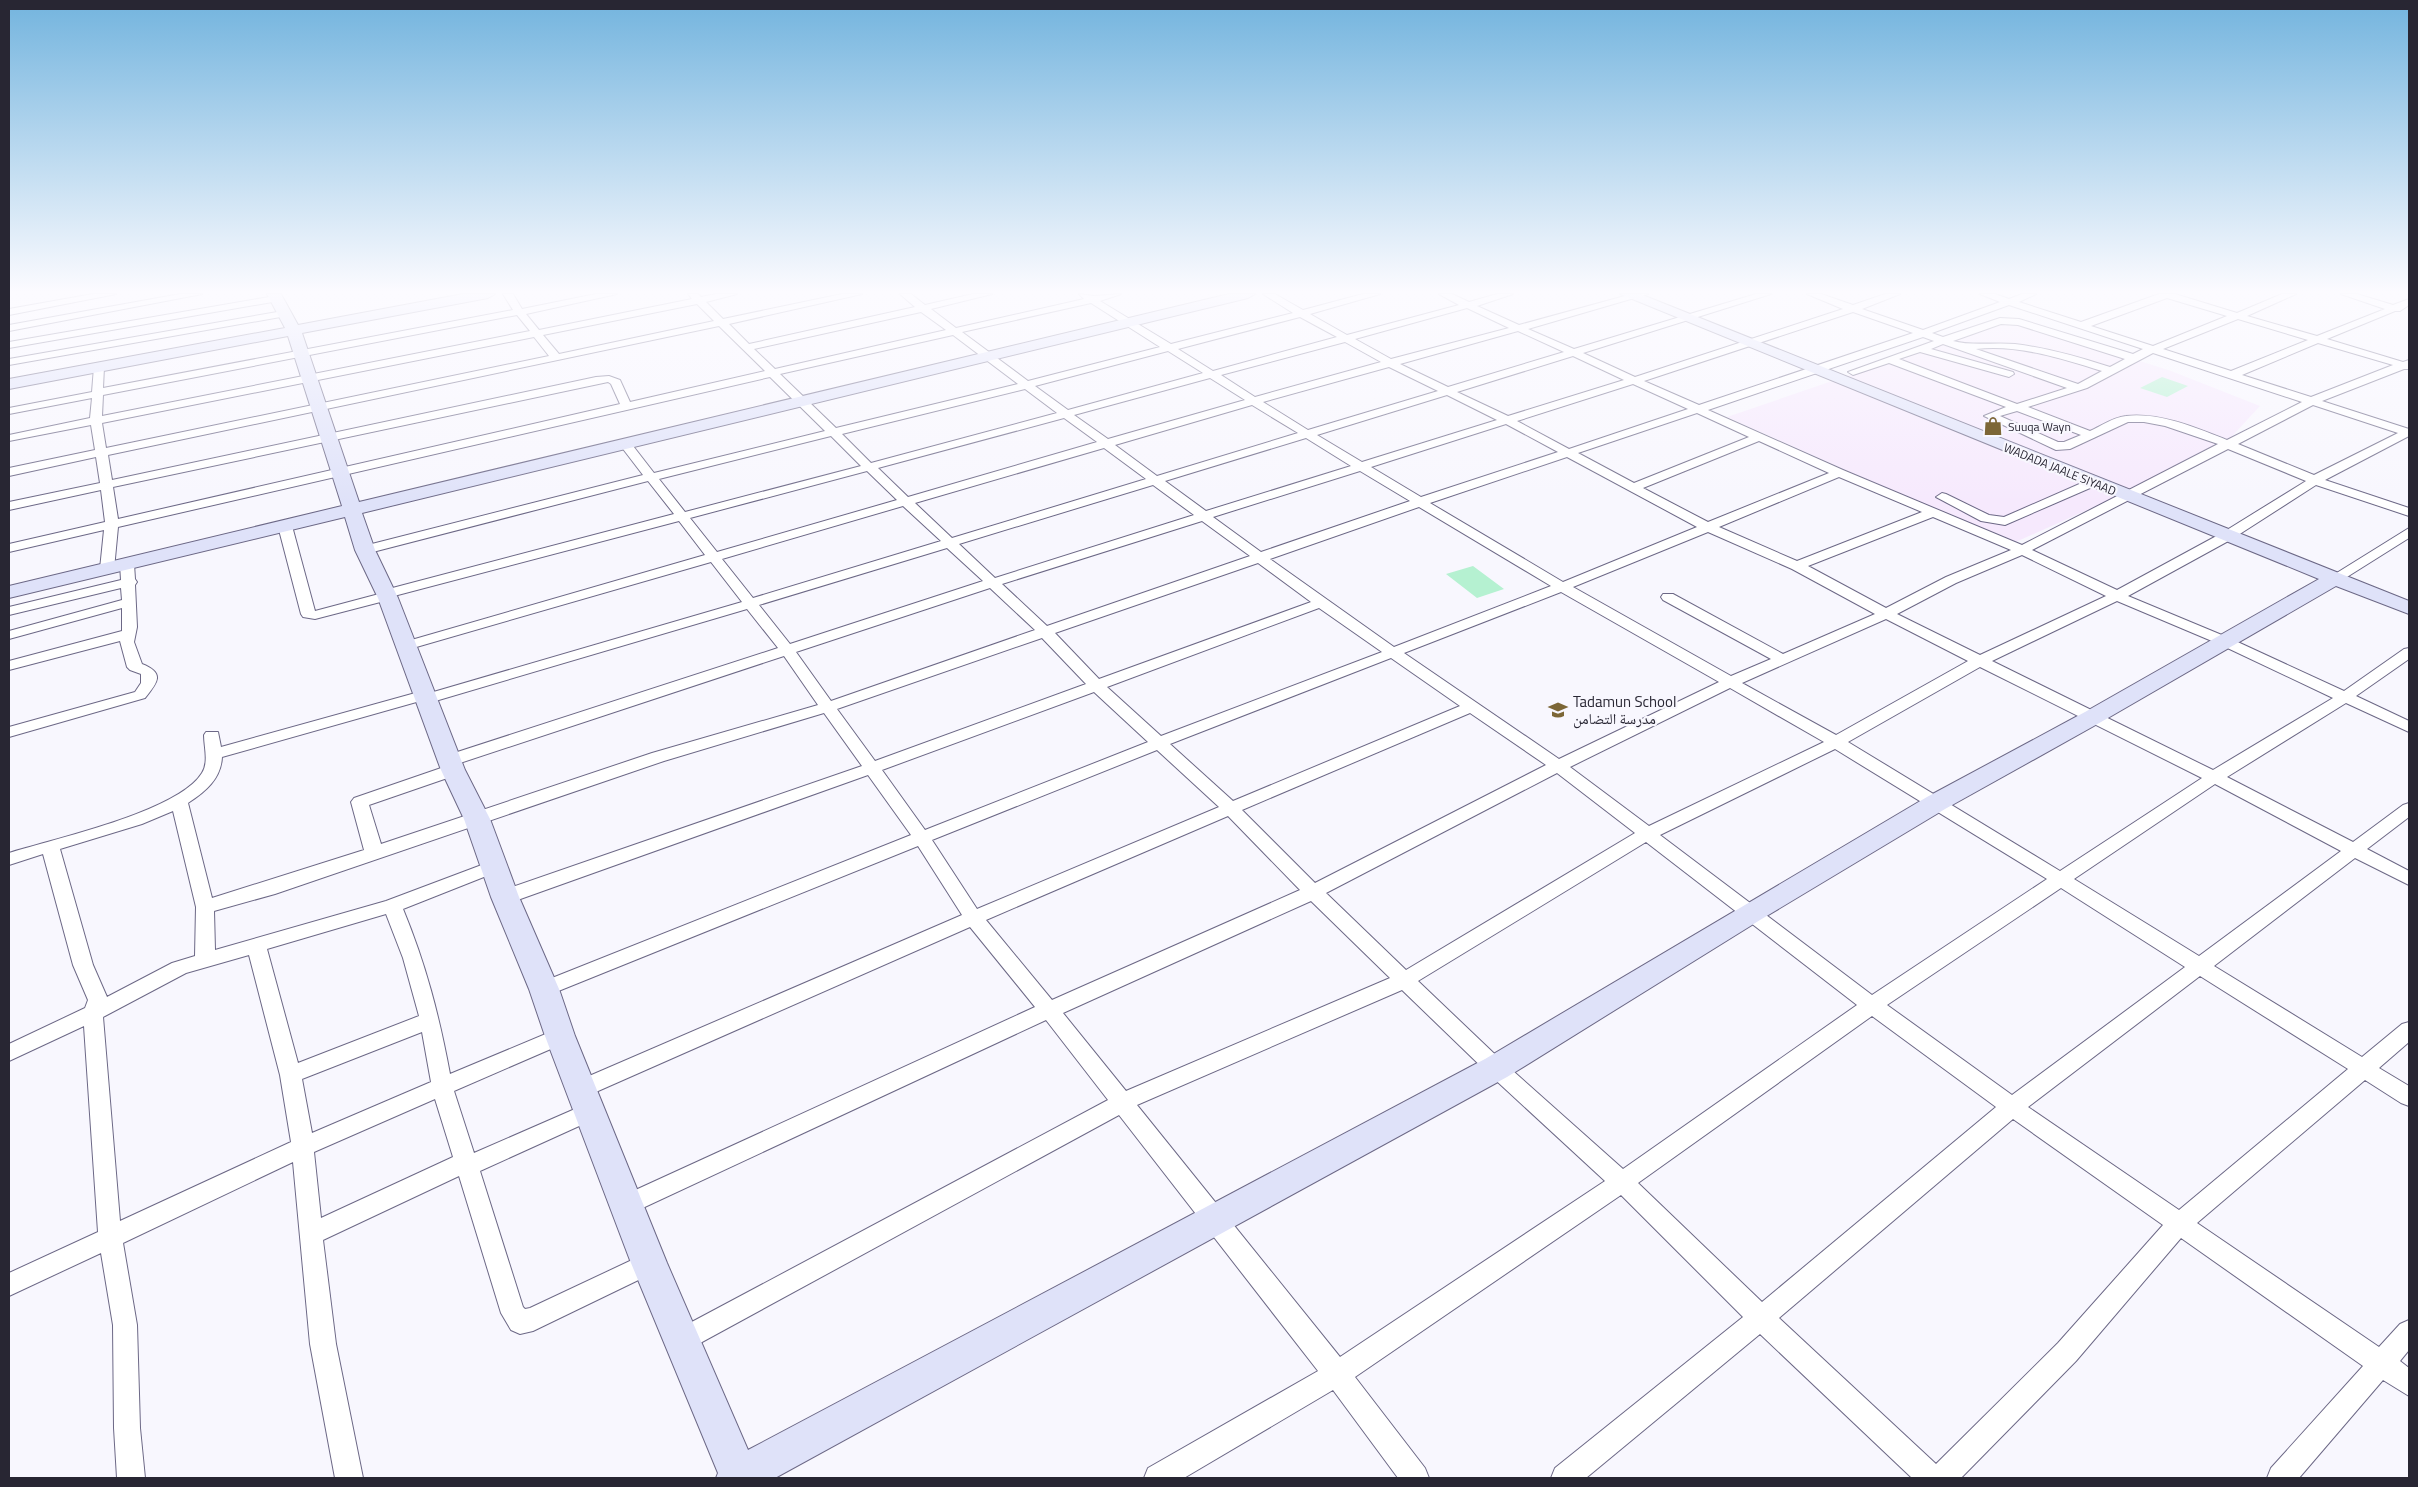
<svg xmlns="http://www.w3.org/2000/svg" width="2418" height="1487" font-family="'Titillium Web','Noto Naskh Arabic',sans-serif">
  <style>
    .commercial { fill: #f6e9fd }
    .green { fill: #b5f1d1 }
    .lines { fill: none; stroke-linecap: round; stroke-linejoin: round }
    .street-casing { stroke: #6c6886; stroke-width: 2 }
    .secondary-casing { stroke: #6c6886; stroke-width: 2 }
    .street { fill: #fff; fill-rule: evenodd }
    .secondary { fill: #dfe2f9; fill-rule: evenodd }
    .labels { text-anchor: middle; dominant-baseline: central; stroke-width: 4.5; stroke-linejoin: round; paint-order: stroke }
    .far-poi-label { font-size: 12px; fill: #282633; stroke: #f8f7fe; text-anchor: start }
    .far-street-label { font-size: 12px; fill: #282633; stroke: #f8f7fe }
    .poi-label { font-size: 15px; fill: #282633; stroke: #f8f7fe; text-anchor: start }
  </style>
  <rect width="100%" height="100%" fill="#f8f7fe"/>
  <path class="commercial" d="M2011 320 2171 371 2260 406 2222 447 2141 486 2011 544 1727 417Z"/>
  <path class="green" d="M2162 377 2188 386 2167 397 2140 388Z
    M1473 566 1504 589 1477 598 1446 574Z"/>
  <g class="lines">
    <g class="street-casing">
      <path id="street" d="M93 294H116L9 315V309Z
        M180 294H202L9 331V325Z
        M503 294H513L522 309 596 294H617L526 314 539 330 692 299 688 294H698L701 297 716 294H737L706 302 723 319 842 294H862L729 324 749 344 915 307 900 294H911L925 305 973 294H992L931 309 956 328 1084 299 1079 294 1094 296 1121 294 1100 301 1171 344 1293 313 1263 294H1275L1303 310 1363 294H1380L1310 314 1347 335 1459 305 1439 294H1452L1469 302 1497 294H1513L1477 306 1519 325 1632 294H1648L1528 329 1574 349 1756 294H1771L1583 353 1635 377 1843 309 1807 294H1821L1853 305 1885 294H1900L1862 309 1923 330 2000 302 1980 294H1995L2009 299 2022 294H2036L2019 302 2081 322 2159 294H2175L2237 313 2282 294H2296L2247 316 2317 336 2385 309 2341 294H2357L2393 305 2409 299V305L2400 311H2395L2327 339 2403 362 2409 360V369H2404L2322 401 2409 429V436L2325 480 2409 508V516L2316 485 2232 539 2128 596 2229 638 2344 691 2404 649 2409 648V659L2356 696 2409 721V732L2346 703 2227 777 2353 842 2403 805 2409 803V817L2367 849 2409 871V885L2355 858 2214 966 2362 1057 2402 1024 2409 1022V1042L2379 1068 2409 1086V1106L2401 1103 2365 1080 2197 1223 2379 1347 2400 1324 2409 1320V1350L2400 1361 2409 1368V1396L2383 1380 2299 1478H2267L2271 1468 2363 1366 2181 1238 2076 1361 1961 1478H1912L1760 1334 1586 1478H1551L1555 1468 1743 1317 1621 1195 1355 1377 1425 1468 1429 1478H1398L1333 1390 1184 1478H1144L1148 1468 1318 1371 1119 1115 691 1348 682 1352 673 1348 669 1340 673 1332 1108 1100 1046 1020 634 1212 626 1215 618 1212 614 1205 618 1198 1035 1007 970 927 589 1095 581 1098 573 1095 570 1089 573 1083 962 915 918 846 551 994 544 997 537 994 534 989 537 984 911 835 868 775 512 902 505 904 498 902 496 897 498 892 862 766 824 713 664 761 275 894 214 911 215 950 386 901 487 863 493 861 499 863 502 867 499 871 403 909C426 965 439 1015 450 1074L560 1028 567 1030 570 1036 567 1042 454 1091 474 1153 591 1102 599 1105 602 1111 599 1117 480 1171 523 1307 525 1309 530 1308 649 1252 657 1255 661 1263 657 1271 533 1331 520 1334 511 1330 501 1313 459 1176 323 1240 336 1344 363 1478H335L310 1344 293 1162 123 1243 137 1325 140 1428 145 1478H117L114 1428 113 1325 101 1253 9 1296V1273L98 1232 84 1026 9 1061V1044L85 1008 88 1000 73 965 43 854 9 865V853C53 839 178 812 202 773 209 762 204 747 204 735L206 732H218L221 747 419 692 424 690 430 693 742 602 711 562 406 650 399 646 401 643 705 555 679 521 394 596 392 599 315 619 303 617 301 614 278 526 280 523 285 522 292 526 315 611 379 594 381 591 674 514 648 481 365 554 358 550 360 547 643 475 620 445 622 442H630L654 473 825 431 770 377 118 527 114 569 107 573 100 569 104 530 9 552V544L105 522 101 490 9 510V502L100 483 96 457 9 476V468L95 450 91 425 9 441V435L90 418 92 398 9 414V408L92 392 94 367 99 364 104 367 103 388 513 310ZM2167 298 2227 316 2153 346 2091 326ZM1091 303 1160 347 1028 381 962 332ZM697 304 714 321 559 354 543 335ZM2009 305 2143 349 2133 354 2019 319 2000 318 1943 337 1932 333ZM1467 308 1509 328 1391 359 1355 339ZM921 312 946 330 775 369 754 349ZM1853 312 1913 333 1699 405 1644 381ZM517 315 530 331 102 416 103 395ZM1300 317 1337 337 1213 371 1178 349ZM2238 319 2308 340 2231 371 2163 349ZM2001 324 2018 325 2125 359 2110 367C2079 357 2047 348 2015 344 1996 342 1970 346 1953 341ZM719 326 765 371 630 402 620 380 609 376 596 377 112 480 108 455ZM1518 331 1564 352 1448 387 1400 364ZM953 335 1018 384 836 428 780 374ZM534 337 549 356 106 448 102 423ZM1923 337 1934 341 1848 372 1853 375 1889 363 2006 407 1984 416 2056 450 2070 449 2128 422H2144L2165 426 2218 444 2022 545 1843 470 1708 410ZM1345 342 1381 362 1255 397 1221 375ZM2318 343 2393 365 2311 397 2242 375ZM1943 344 2067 388 2017 404 1899 359 1920 352 2009 377 2014 374 2013 372 1931 349ZM1976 349C2018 344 2063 359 2102 371L2078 384ZM1168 351 1203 373 1068 410 1035 386ZM2153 353 2302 402 2227 440C2197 428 2159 412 2126 416 2114 417 2101 426 2090 431L2028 407 2087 388ZM1573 356 1624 380 1508 416 1457 392ZM1389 367 1438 391 1308 430 1263 402ZM1210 378 1245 400 1108 439 1074 415ZM608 382 611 384 620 404 118 519 113 487ZM1633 384 1688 409 1569 449 1517 421ZM1025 389 1057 413 871 463 842 434ZM1447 395 1497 420 1362 462 1317 435ZM1252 405 1298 433 1157 476 1115 445ZM2313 405 2398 433 2314 475 2238 444ZM2017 411 2081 435 2064 442H2058L2000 416ZM1697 413 1749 437 1634 483 1578 453ZM1064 418 1097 442 908 497 878 468ZM1506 424 1558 452 1421 497 1371 467ZM831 436 861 466 685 512 659 479ZM1306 438 1351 466 1206 511 1165 481ZM1759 441 1829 473 1708 522 1643 488ZM1104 448 1146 479 952 538 915 503ZM2228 449 2306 481 2222 533 2117 590 2032 550ZM1567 457 1697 527 1563 582 1430 503ZM867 471 897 500 717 552 690 518ZM1360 471 1410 501 1261 552 1213 517ZM1839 477 1922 512 1797 561 1719 527ZM1153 485 1194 515 995 578 959 544ZM903 506 941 541 753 598 722 559ZM1419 507 1551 586 1394 647 1270 559ZM1933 517 2011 550 1946 577 1886 608 1808 566ZM1202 521 1250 556 1047 626 1002 584ZM1708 532 1792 569 1875 614 1783 654 1673 594H1663L1661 597 1663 600 1771 659 1731 676 1573 587ZM947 548 983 581 790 644 759 605ZM2022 555 2106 596 1980 655 1897 614 1956 583ZM1258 563 1311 602 1099 679 1055 633ZM990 588 1035 630 831 701 796 652ZM1561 592 1719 682 1559 759 1404 653ZM2117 601 2219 644 2333 698 2213 770 1992 661ZM1319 608 1382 652 1161 736 1107 687ZM747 609 778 648 445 756 443 760 445 764H457L784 656 818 705 652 753 381 844 369 805 459 774 461 770 459 766H447L354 798 351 802 364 850 212 898 188 803C205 792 221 779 222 757L420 701 426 704 432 702ZM1886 619 1968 661 1836 735 1742 683ZM1042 638 1086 684 875 761 837 709ZM1391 658 1460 706 1233 801 1170 744ZM1980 667 2202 778 2060 871 1848 742ZM1730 688 1824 742 1649 826 1570 767ZM1094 692 1148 742 925 830 882 770ZM1470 713 1546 765 1315 883 1242 810ZM1835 749 2047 879 1872 995 1660 835ZM1157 750 1219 807 977 909 932 840ZM1557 773 1635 833 1406 970 1326 893ZM2215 784 2341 851 2199 956 2074 879ZM173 811 196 907 195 956 172 963 107 997 93 965 60 849 142 824ZM1228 816 1300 890 1052 1000 986 920ZM1646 842 1857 1005 1623 1169 1503 1062 1418 981ZM2061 888 2185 967 2012 1095 1887 1005ZM1311 901 1390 978 1126 1091 1063 1013ZM386 914 403 958 419 1016 298 1063 267 949ZM249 955 280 1075 291 1142 120 1221 103 1017 186 973ZM2200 976 2348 1069 2179 1210 2028 1107ZM1402 990 1489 1074 1605 1181 1340 1357 1137 1105ZM1872 1016 1996 1107 1762 1302 1638 1183ZM422 1032 431 1082 312 1133 302 1079ZM435 1099 453 1157 321 1218 314 1152ZM2013 1119 2163 1225 2058 1343 1936 1464 1779 1318Z
        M275 296 280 299 278 301 9 348V342Z
        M283 311 286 312V316L9 365V359Z
        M2093 478 2099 482 2097 485 2005 525 1981 521 1936 497 1942 493 1946 494 1989 515 2004 517Z
        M2409 528V538L2339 582 2334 583 2327 579Z
        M127 560 134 564 135 579 137 582 135 585 137 627 134 642 142 664C165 673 158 682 145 698L9 737V727L135 692 141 683V674L130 670 127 667 120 641 9 670V661L122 631V608L9 639V631L122 600 121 588 9 615V607L121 580 120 564Z"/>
    </g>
    <g class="secondary-casing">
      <path id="secondary" d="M267 294H281L298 325 463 294H495L488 298 302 333 359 502 1229 294H1255L1248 298 362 513 375 550 398 598 465 770 490 819 519 897 559 989 575 1036 667 1263 748 1450 1485 1059 1927 797 2085 712 2319 579 1620 294H1640L2409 601V614L2336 586 2101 722 1945 809 1760 920 1507 1077 775 1478H716L718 1473 631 1263 545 1036 529 989 491 897 464 819 441 770 378 598 355 550 345 517 9 598V586L342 506 288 336 9 389V379L285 328Z"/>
    </g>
    <use href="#street" class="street"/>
    <use href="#secondary" class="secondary"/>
  </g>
  <linearGradient id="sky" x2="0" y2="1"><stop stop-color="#73b4de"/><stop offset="0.58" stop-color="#fcfbff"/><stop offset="1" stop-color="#fcfbff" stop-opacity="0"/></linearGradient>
  <rect width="2418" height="503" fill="url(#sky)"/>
  <defs>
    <g id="shop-bare" transform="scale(1.5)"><path d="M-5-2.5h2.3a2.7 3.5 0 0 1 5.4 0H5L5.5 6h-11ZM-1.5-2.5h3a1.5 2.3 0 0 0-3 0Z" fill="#7c6636" stroke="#f8f7fe" stroke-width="2.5" paint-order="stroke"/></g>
    <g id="school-bare" transform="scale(1.5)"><path d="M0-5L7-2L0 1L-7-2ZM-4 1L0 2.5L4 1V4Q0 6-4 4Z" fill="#7c6636" stroke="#f8f7fe" stroke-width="2.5" paint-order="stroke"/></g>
  </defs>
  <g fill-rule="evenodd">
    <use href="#shop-bare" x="1993" y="426"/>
    <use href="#school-bare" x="1558" y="710"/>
  </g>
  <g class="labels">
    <g class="far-poi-label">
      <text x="2008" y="426">Suuqa Wayn</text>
    </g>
    <g class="far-street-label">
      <text transform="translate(2060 469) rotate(22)">WADADA JAALE SIYAAD</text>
    </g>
    <g class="poi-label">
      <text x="1573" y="701">Tadamun School<tspan x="1573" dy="17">مدرسة التضامن</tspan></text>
    </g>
  </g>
  <rect width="2418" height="1487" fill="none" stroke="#282633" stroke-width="20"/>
</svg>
